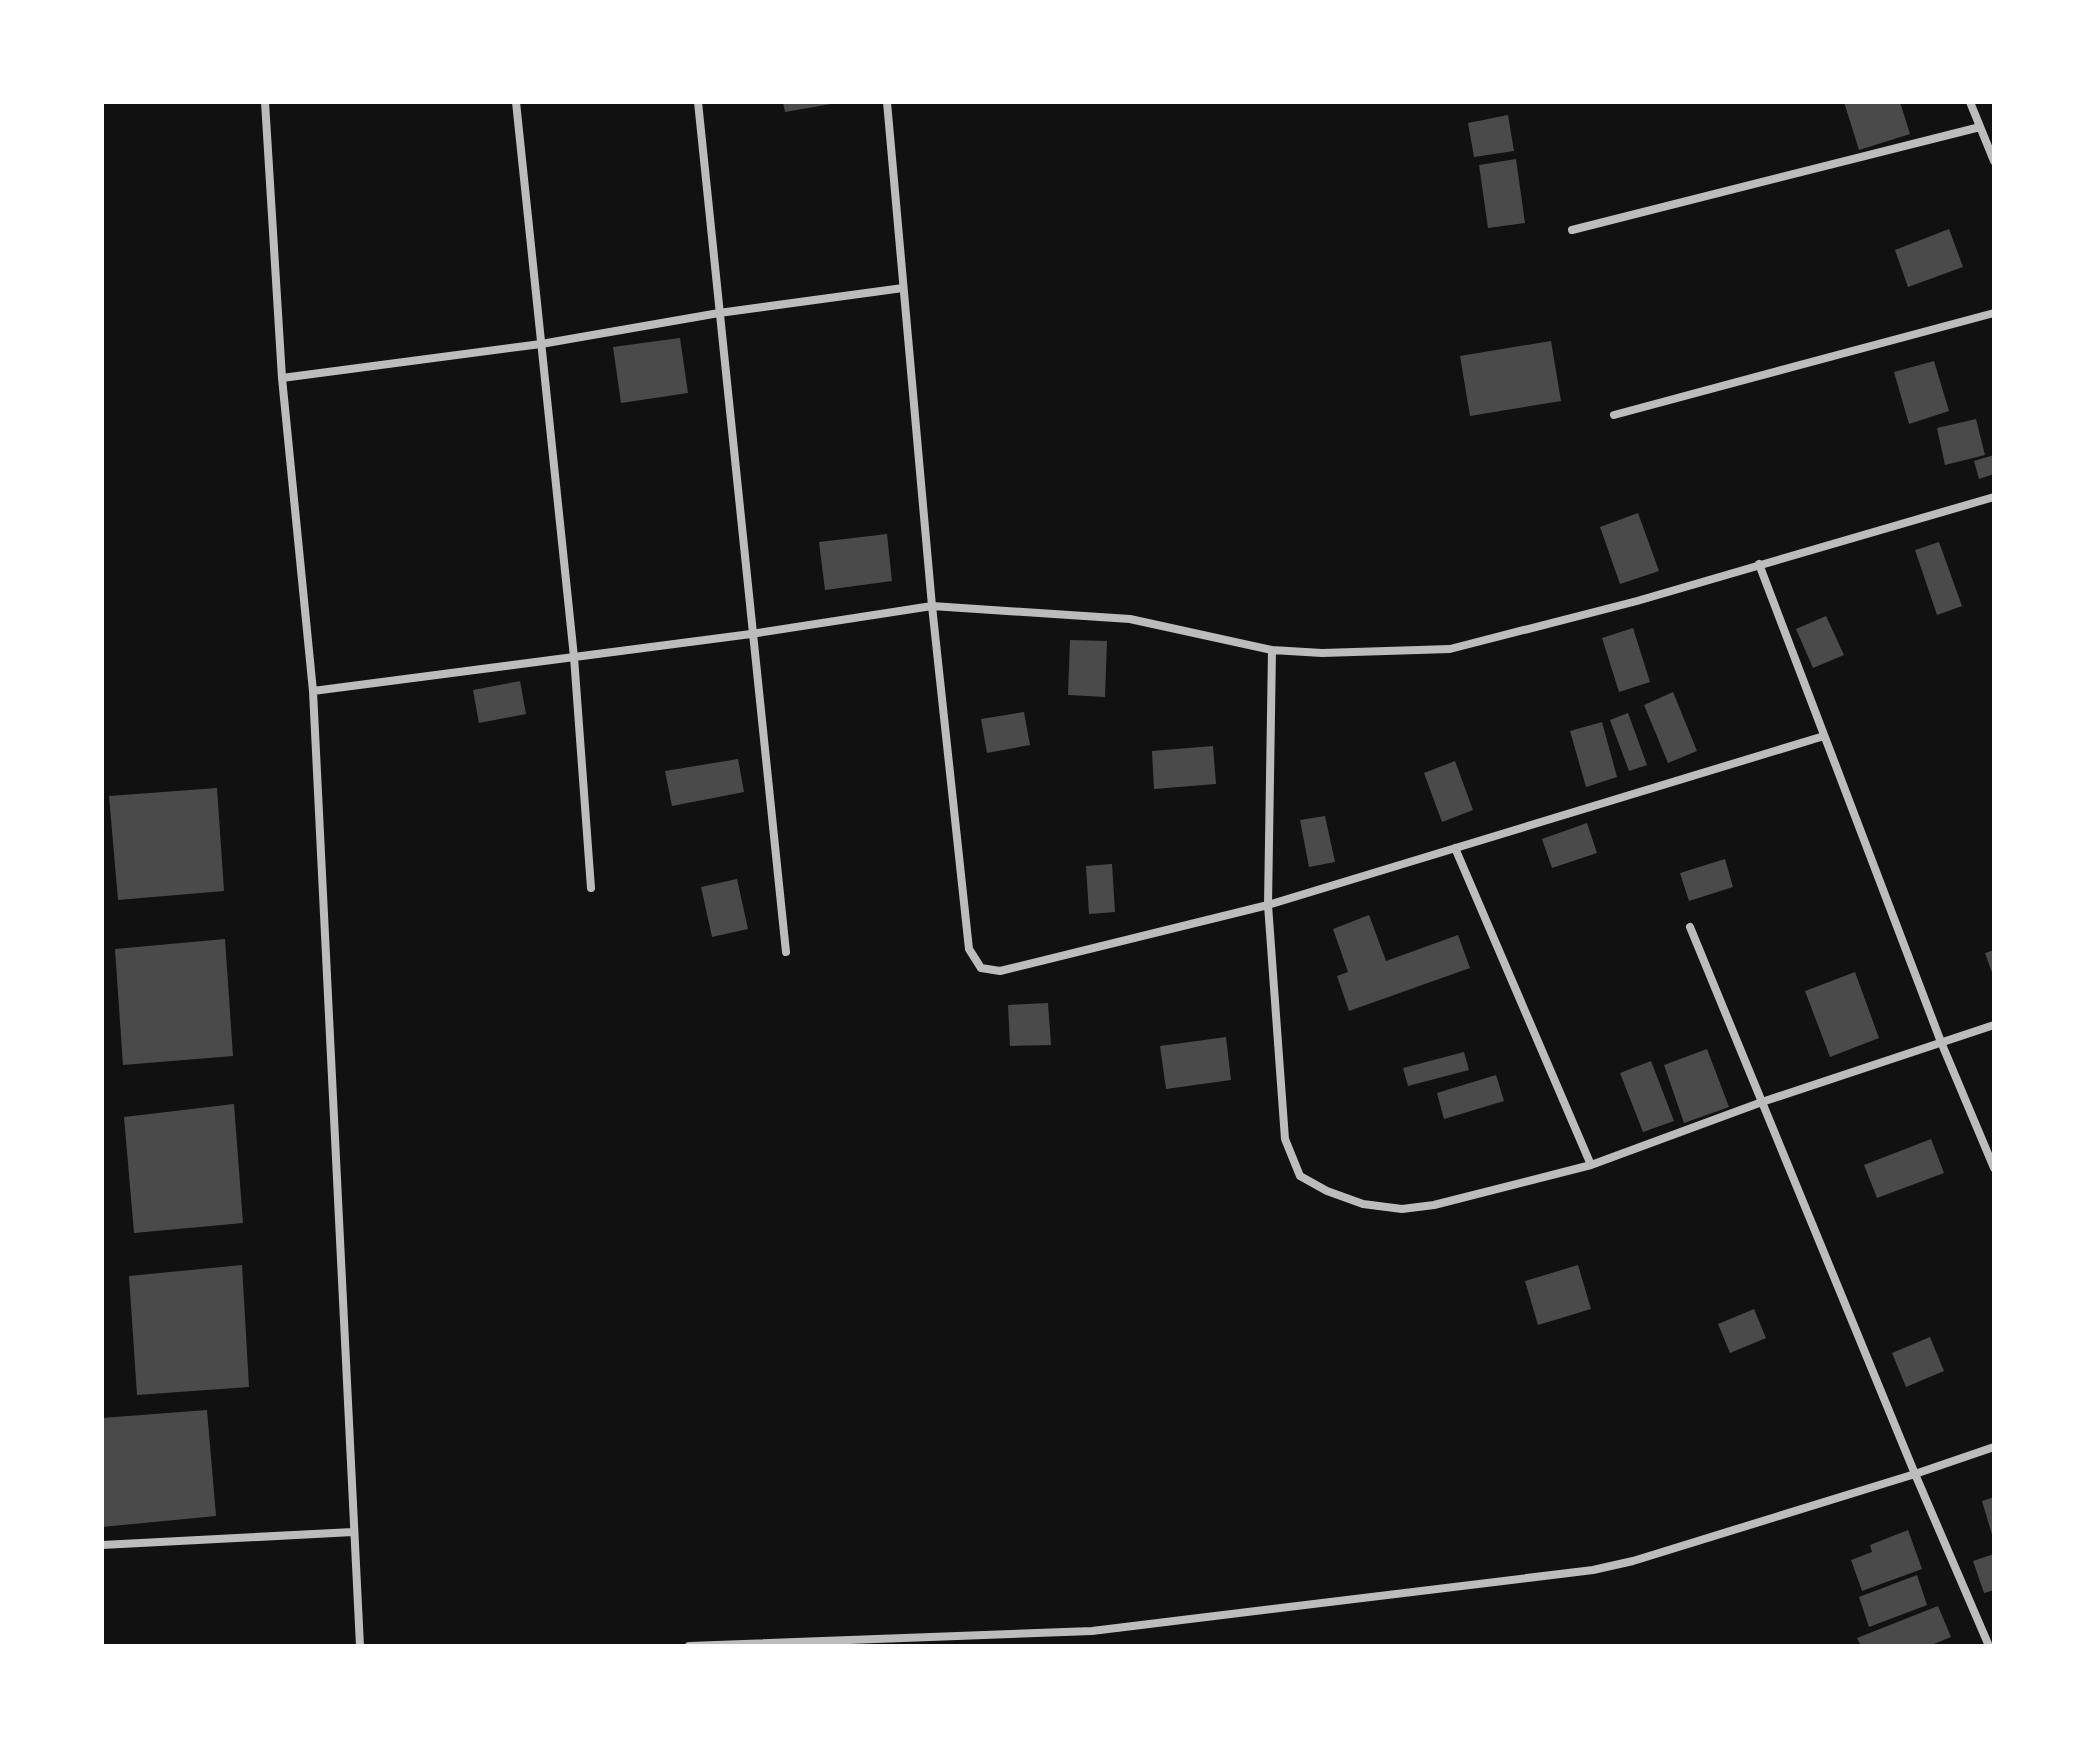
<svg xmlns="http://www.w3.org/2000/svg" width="2096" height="1748" font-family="'Source Sans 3',sans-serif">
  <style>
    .building { fill: #4a4a4a }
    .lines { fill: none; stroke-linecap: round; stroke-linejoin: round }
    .minor { stroke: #bcbcbc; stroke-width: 8 }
  </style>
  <rect width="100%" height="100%" fill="#111"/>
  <path class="building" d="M783 102H831V104L785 112Z
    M1844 102H1900L1910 134 1859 150Z
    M1508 115 1514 151 1474 157 1468 123Z
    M1516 159 1525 223 1488 228 1479 165Z
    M1949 229 1963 267 1908 287 1895 250Z
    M680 338 688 393 621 403 613 347Z
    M1551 341 1561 401 1470 416 1460 356Z
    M1934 361 1949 411 1909 424 1894 372Z
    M1976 419 1985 455 1945 465 1937 428Z
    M1994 455V474L1979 479 1974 461Z
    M1638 513 1659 571 1620 584 1600 527Z
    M887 534 892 581 825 590 819 542Z
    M1939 542 1962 606 1937 615 1915 550Z
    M1826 616 1844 655 1813 668 1796 629Z
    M1633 628 1650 682 1619 692 1602 638Z
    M1070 640 1107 641 1105 697 1068 695Z
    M520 681 526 714 479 723 473 690Z
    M1673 692 1697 751 1668 763 1644 705Z
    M1024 712 1030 745 987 753 981 719Z
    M1628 713 1647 765 1629 771 1610 720Z
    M1602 722 1617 777 1586 787 1570 731Z
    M1213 746 1216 784 1154 789 1152 751Z
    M738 759 744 792 672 806 665 771Z
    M1455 761 1473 810 1442 822 1424 773Z
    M217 788 224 891 118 900 109 796Z
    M1325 816 1335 862 1309 867 1300 820Z
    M1587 823 1597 853 1552 868 1542 839Z
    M1725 859 1733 887 1689 901 1680 873Z
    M1112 864 1115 912 1089 914 1086 866Z
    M737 879 748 929 712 937 701 887Z
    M1369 915 1386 961 1458 935 1470 968 1349 1011 1337 976 1348 972 1333 929Z
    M225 939 233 1056 123 1065 115 949Z
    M1994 950V978L1985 953Z
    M1855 972 1879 1038 1830 1057 1805 991Z
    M1048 1003 1051 1045 1010 1046 1008 1005Z
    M1226 1037 1231 1080 1166 1089 1160 1046Z
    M1707 1049 1729 1107 1684 1123 1664 1065Z
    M1464 1052 1469 1070 1408 1086 1403 1068Z
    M1651 1061 1674 1121 1643 1132 1620 1073Z
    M1496 1075 1504 1101 1444 1119 1437 1093Z
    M234 1104 243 1223 134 1233 124 1117Z
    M1931 1139 1944 1173 1877 1198 1864 1165Z
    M242 1265 249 1387 137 1395 129 1276Z
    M1578 1265 1591 1309 1538 1325 1525 1281Z
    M1754 1309 1766 1338 1730 1353 1718 1324Z
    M1930 1337 1944 1371 1906 1387 1892 1353Z
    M207 1410 216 1516 102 1527V1418Z
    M1994 1497V1538H1993L1982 1501Z
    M1908 1530 1922 1569 1862 1591 1851 1560 1872 1552 1870 1545Z
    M1994 1554V1590L1984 1593 1973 1561Z
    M1917 1575 1927 1605 1869 1627 1859 1597Z
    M1938 1606 1951 1637 1929 1646H1861L1857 1638Z"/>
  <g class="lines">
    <path class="minor" d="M265 102 282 378 313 691 360 1646
      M516 102 574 657 591 888
      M698 102 786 952
      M887 102 932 606 969 949 981 968 1000 971 1268 905 1824 736
      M1970 102 1994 161
      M1572 230 1980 127
      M282 378 541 344 719 313 903 288
      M1614 415 1994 313
      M1759 564 1941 1042 1994 1168
      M1272 650 1268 905 1285 1139 1300 1176 1327 1191 1363 1204 1402 1209 1434 1205 1591 1165 1762 1102 1994 1025
      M313 691 751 634 932 606 1130 619 1272 650 1322 653 1450 649 1637 601 1994 497
      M1455 848 1591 1165
      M1690 927 1915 1474 1989 1646
      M102 1545 353 1532
      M689 1646 1092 1631 1593 1570 1633 1561 1915 1474 1994 1447"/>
  </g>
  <rect width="2096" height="1748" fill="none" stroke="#ffffff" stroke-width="208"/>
</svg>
